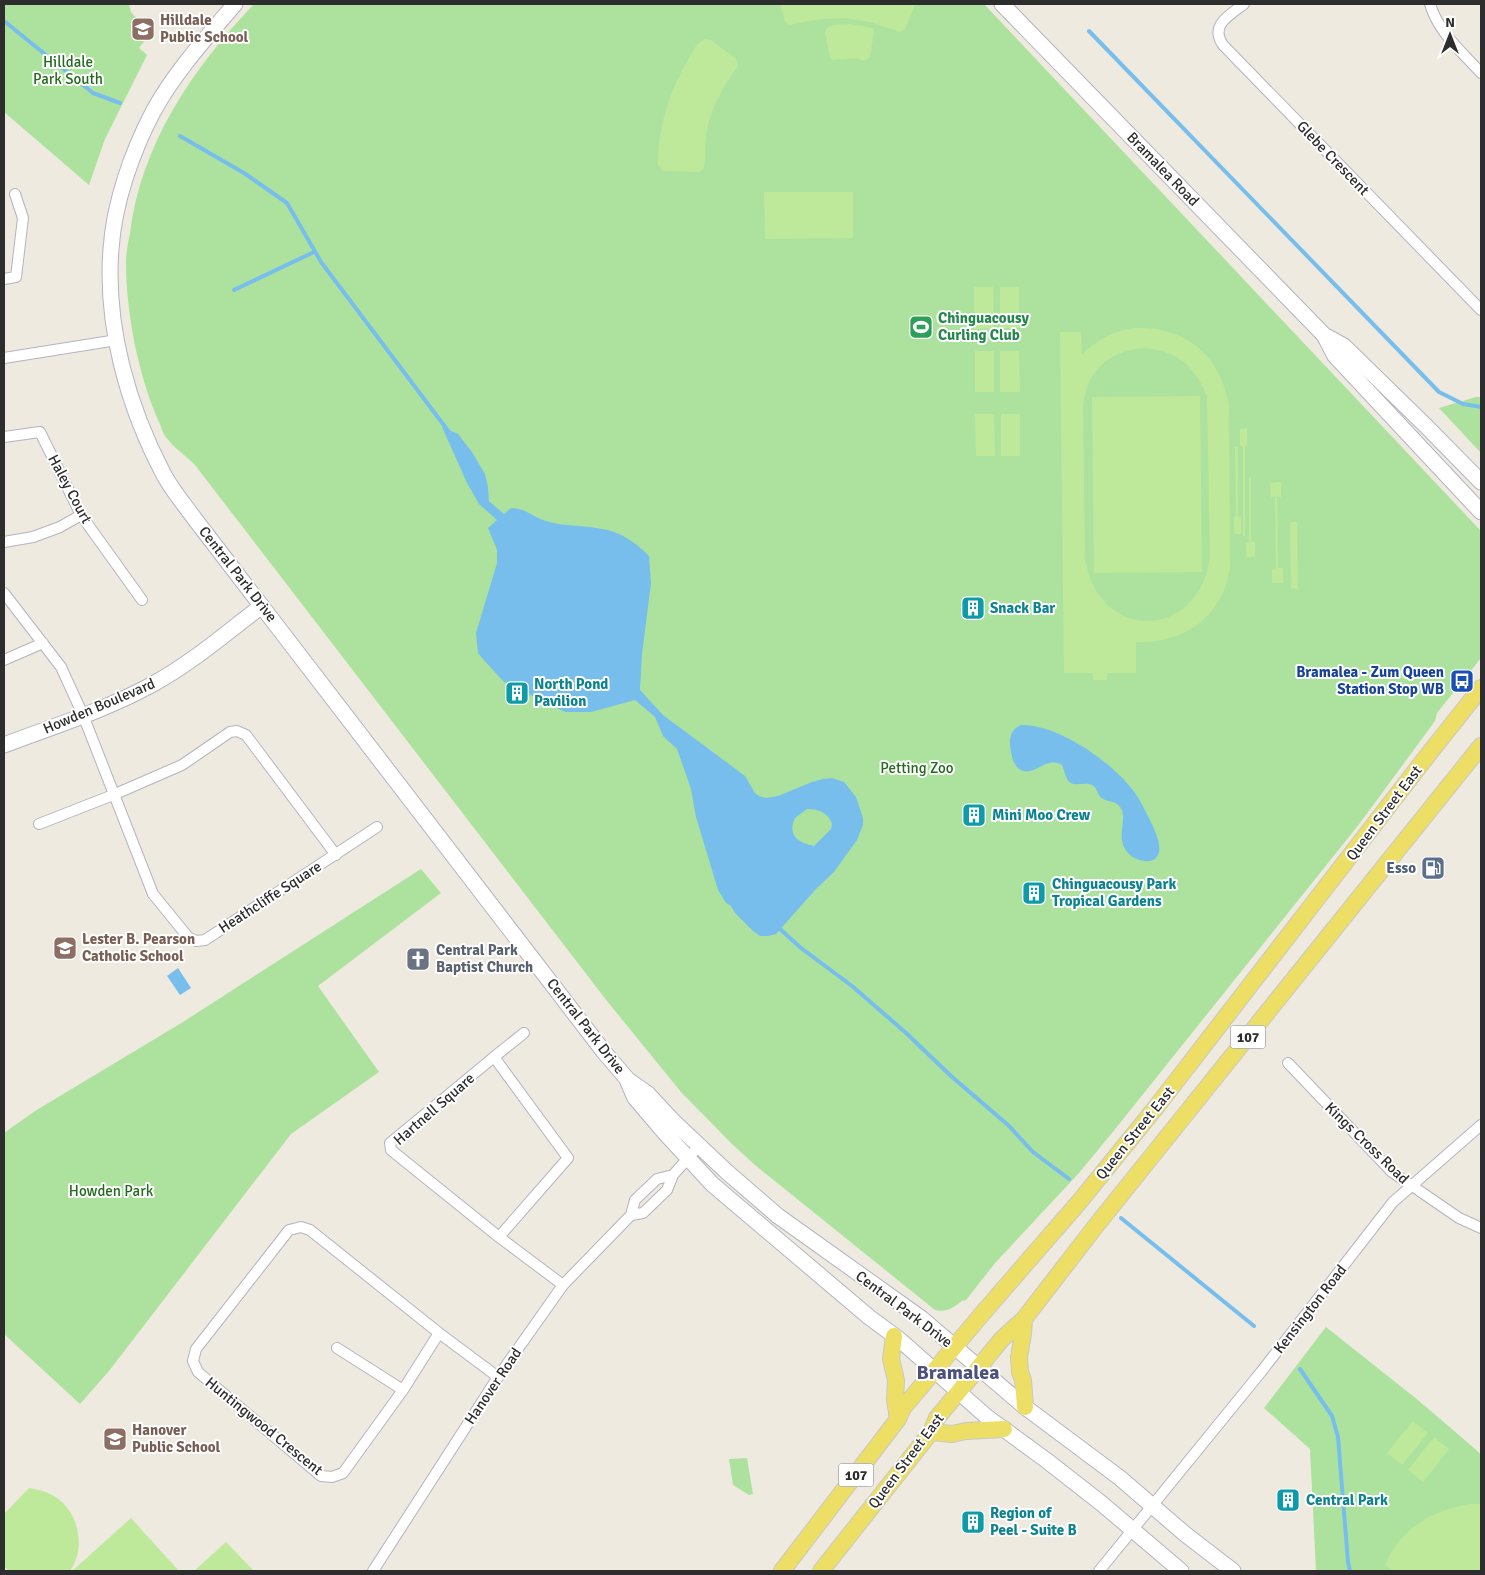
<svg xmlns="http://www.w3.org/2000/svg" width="1485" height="1575" font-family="Signika,sans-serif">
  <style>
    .green { fill: #ade29e }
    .pitch { fill: #bee99b; fill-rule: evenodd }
    .water { fill: #77beec; fill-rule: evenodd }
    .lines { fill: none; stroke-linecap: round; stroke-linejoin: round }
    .stream { stroke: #77beec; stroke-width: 4 }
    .street-casing { stroke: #b3b4c0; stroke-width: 12 }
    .secondary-casing { stroke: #b3b4c0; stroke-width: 17 }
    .primary-casing { stroke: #c8c8c8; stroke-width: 18 }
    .street { stroke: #fff; stroke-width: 10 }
    .secondary { stroke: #fff; stroke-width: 15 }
    .primary { stroke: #eddf65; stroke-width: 16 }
    .labels { text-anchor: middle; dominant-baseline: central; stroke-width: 4; stroke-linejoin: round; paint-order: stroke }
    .shield { fill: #fff; stroke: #6c6c6c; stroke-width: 1 }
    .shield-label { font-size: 14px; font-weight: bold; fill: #2d2d2d }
    .education-label { font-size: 15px; font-weight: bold; fill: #785e54; stroke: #fff; text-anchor: start }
    .park-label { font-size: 15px; fill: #236a1d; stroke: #fff }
    .street-label { font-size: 15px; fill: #2d2d2d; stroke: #fff }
    .leisure-label { font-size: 15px; font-weight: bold; fill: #27864d; stroke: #fff; text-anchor: start }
    .culture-label { font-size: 15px; font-weight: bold; fill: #0d838f; stroke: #fff; text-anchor: start }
    .transit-label { font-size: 15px; font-weight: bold; fill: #164399; stroke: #fff; text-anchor: end }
    .service-label { font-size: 15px; font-weight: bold; fill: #4e5e75; stroke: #fff; text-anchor: end }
    .worship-label { font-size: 15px; font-weight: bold; fill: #5b616d; stroke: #fff; text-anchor: start }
    .district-label { font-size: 20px; font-weight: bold; fill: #4e507d; stroke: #fff }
  </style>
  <rect width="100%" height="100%" fill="#eeeae0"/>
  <path class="green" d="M4 4H129L131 12 150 34 139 48 147 55 105 139 89 185 4 112Z
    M254 4H984L1481 531V658L1437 713 1435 721 1360 823 1116 1128 1079 1173 996 1262 966 1300 964 1301 963 1300C955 1307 946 1313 935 1310L755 1165 732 1144 681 1092 607 1001 195 465C186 456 173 447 165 436 162 432 161 426 159 422 148 398 141 372 135 346 130 319 126 292 126 263 126 254 128 243 130 233 141 144 193 68 254 4Z
    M1476 397H1481V453L1439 408Z
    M421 869 441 893 318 986 379 1072 291 1134 109 1371 80 1404 4 1334V1133L35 1111 183 1022Z
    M1326 1327 1418 1400 1481 1454V1571H1316L1310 1449 1264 1408Z
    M747 1458 753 1494 749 1495 733 1485 729 1459Z"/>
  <path class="pitch" d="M780 4H915L905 29 900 32 870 22 845 18 820 19 789 25 785 21Z
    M850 24 873 28 874 31 870 57 864 61 856 58 832 60 830 57 825 32C828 23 841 25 850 24Z
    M705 39 711 40 736 59 738 66C722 88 709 110 706 138 704 148 707 160 703 169L699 172 663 171 658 165C658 128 669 92 688 60 692 52 697 42 705 39Z
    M764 192H853V238L765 239Z
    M974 287H993L994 328 974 329Z
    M1000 287H1019V328H1000Z
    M1135 328C1186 326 1221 356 1229 406L1230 569C1222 617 1184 644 1136 642V673H1107V680H1093V673H1064L1060 332H1081L1082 354C1098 340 1113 330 1135 328ZM1145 348C1177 351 1195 366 1207 396L1210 556C1200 641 1097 644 1085 557L1083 409C1085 371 1108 351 1145 348Z
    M975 351H994V392H975Z
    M1000 351H1019L1020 392H1000Z
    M1200 396 1202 572 1094 573 1092 397Z
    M975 414H994L995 456H976Z
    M1001 414H1020V456H1001Z
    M1247 428V446H1245V536H1243V446H1240V429Z
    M1235 447H1238V516L1241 517V534H1234V517L1236 516Z
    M1249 477H1251V542H1255V557H1246V543L1249 542Z
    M1281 482V497H1277L1278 568H1283V583H1272V569L1276 568 1275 497H1271L1270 483Z
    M1290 522H1297L1298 589 1291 588Z
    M1413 1421 1428 1433 1402 1465 1387 1453Z
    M1434 1437 1449 1449 1423 1482 1408 1470Z
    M29 1488C41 1490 53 1493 62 1502 80 1519 85 1550 70 1571H9L4 1566V1514Z
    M1469 1504H1481V1571H1392L1385 1565C1401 1528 1431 1511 1469 1504Z
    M131 1518 179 1571H72Z
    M226 1542 254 1571H194Z"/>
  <path class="water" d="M442 427 458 434 472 452 485 474 488 487 489 501 504 514 511 508C525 508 530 515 543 520 565 528 592 524 614 532 628 537 639 546 649 556L651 583 642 654 640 690 663 715 745 776 755 793 759 796 766 798 778 796 812 782 823 779 832 778 844 782 856 797 863 818V825L857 840 834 872 816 889 776 934 768 936H760L753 931 735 913 731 906 726 903 718 890 696 817 691 789 677 749 663 736 655 717 635 700 591 712H565L504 682 482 658 478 653 476 633 497 563V550L488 528 497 520 479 504 467 483ZM807 809C818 809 829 813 832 824L831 829 814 846C798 843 787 835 795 818Z
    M1021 725C1058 724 1114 763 1135 793 1141 801 1145 811 1150 820 1154 829 1161 842 1159 852 1156 867 1135 861 1128 853 1114 838 1129 819 1120 807 1116 801 1109 802 1103 799 1097 796 1098 788 1092 785 1083 781 1073 789 1067 779 1065 775 1064 770 1062 765 1048 758 1042 768 1030 771 1013 775 1010 752 1010 740 1011 733 1014 728 1021 725Z
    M178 968 191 988 180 995 167 976Z"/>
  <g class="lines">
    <path class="stream" d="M4 21 93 93 120 103
      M1089 31 1439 392 1463 404 1481 407
      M180 136 244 173 287 203 321 262 449 432
      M234 290 314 252
      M778 925 780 929 801 948 852 986 905 1032 951 1076 1008 1125 1033 1152 1069 1179
      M1121 1218 1254 1326
      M1300 1369 1332 1416 1338 1437 1348 1562 1350 1571"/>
    <g class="street-casing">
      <path id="street" d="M1244 4C1230 15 1209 25 1223 45L1481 310
        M1430 4C1438 32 1462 52 1481 73
        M4 279 16 277 23 218 15 194
        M4 358 117 340
        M4 437 40 432 81 515 142 600
        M4 542 33 537 60 527 81 515
        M4 593 61 667 83 715 153 894 188 937 196 941 205 940 377 827
        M4 660 43 643
        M39 824 113 795 182 765 230 732 237 731 246 735 336 855
        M494 1057 524 1033
        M1288 1063 1392 1172 1459 1218 1481 1228
        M631 1215 643 1213 667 1190 673 1175 699 1146
        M499 1237 568 1158 494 1057 390 1143 391 1150 499 1237 563 1285
        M439 1333 403 1390 343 1473 332 1477 321 1476 198 1372 193 1361 196 1349 289 1230 301 1227 310 1230 439 1333 498 1377
        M337 1348 403 1390
        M373 1571 498 1377 563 1285 631 1215 635 1200 657 1179 673 1175
        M1099 1571 1261 1372 1393 1202 1481 1125"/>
    </g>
    <g class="secondary-casing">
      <path id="secondary" d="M235 4C206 38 174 73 153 112 132 152 114 203 111 249 105 326 128 407 164 475 172 490 184 504 194 518L604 1052 628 1080 648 1094 674 1122 727 1172 778 1216 921 1318 1025 1407 1120 1478 1185 1534 1233 1571
        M1002 4 1324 335 1335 356 1481 512
        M1324 335 1344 346 1426 426 1481 482
        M4 745C54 726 106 710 153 684 192 663 227 632 262 606
        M628 1082 635 1098 664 1132 712 1184 869 1317 900 1340 987 1417 1046 1460 1101 1503 1181 1571"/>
    </g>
    <g class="primary-casing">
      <path id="primary" d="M1024 1319 1023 1334 1019 1357 1020 1372 1023 1380 1025 1407
        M894 1336 891 1359 896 1380 895 1400 898 1419
        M931 1432 952 1434 966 1431 1004 1429
        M782 1571 898 1419 903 1408 982 1314 1080 1201 1157 1106 1424 760 1481 688
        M821 1571 931 1432 937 1418 1002 1339 1024 1319 1095 1227 1481 746"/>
    </g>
    <use href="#street" class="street"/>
    <use href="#secondary" class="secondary"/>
    <use href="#primary" class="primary"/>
  </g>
  <defs>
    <g id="school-square" transform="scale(1.25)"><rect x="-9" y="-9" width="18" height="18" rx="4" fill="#8d6e63" stroke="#fff"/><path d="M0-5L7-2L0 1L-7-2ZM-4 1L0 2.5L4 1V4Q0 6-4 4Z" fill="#fff"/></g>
    <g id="stadium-square" transform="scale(1.25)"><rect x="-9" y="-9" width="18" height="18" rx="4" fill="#2e9e5b" stroke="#fff"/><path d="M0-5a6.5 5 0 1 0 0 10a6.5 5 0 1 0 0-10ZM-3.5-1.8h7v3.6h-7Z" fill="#fff"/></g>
    <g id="building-square" transform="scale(1.25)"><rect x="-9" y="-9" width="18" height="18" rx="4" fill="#0f9aa8" stroke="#fff"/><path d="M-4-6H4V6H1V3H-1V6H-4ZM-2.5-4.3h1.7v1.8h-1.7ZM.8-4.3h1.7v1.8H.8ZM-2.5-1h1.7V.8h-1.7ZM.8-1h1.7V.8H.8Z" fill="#fff"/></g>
    <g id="bus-square" transform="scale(1.25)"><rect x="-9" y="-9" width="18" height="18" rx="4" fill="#1a4fb4" stroke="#fff"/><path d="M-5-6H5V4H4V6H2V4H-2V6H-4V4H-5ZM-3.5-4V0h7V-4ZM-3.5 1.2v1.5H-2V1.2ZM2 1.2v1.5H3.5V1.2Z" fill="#fff"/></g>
    <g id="fuel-square" transform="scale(1.25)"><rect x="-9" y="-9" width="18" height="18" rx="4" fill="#5c6f8a" stroke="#fff"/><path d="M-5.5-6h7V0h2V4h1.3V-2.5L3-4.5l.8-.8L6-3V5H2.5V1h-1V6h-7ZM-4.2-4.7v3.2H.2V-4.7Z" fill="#fff"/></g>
    <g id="church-square" transform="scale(1.25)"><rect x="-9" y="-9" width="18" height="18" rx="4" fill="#6b7280" stroke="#fff"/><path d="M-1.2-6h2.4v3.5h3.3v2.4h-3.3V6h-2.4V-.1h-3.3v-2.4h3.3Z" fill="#fff"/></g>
  </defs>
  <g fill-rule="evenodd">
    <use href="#school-square" x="143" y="29"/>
    <use href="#stadium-square" x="921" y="327"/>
    <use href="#building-square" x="973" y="608"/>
    <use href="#bus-square" x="1462" y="681"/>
    <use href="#building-square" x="517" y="693"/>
    <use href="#building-square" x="974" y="815"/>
    <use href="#fuel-square" x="1433" y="868"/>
    <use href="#building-square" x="1034" y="893"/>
    <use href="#school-square" x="65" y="948"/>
    <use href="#church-square" x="418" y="959"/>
    <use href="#school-square" x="115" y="1439"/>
    <use href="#building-square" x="1288" y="1500"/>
    <use href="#building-square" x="973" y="1522"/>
  </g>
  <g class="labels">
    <g class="shield">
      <rect x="1230.5" y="1025.5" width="35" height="23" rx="4"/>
      <rect x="838.5" y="1463.5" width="35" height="23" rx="4"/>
    </g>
    <g class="shield-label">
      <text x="1248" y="1037">107</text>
      <text x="856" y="1475">107</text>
    </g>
    <g class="education-label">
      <text x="160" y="20">Hilldale<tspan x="160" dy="17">Public School</tspan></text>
      <text x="82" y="939">Lester B. Pearson<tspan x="82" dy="17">Catholic School</tspan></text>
      <text x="132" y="1430">Hanover<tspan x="132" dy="17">Public School</tspan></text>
    </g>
    <g class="park-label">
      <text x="68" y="62">Hilldale<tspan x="68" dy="17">Park South</tspan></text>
      <text x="917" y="768">Petting Zoo</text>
      <text x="111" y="1191">Howden Park</text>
    </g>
    <g class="street-label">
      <text transform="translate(1333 158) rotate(46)">Glebe Crescent</text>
      <text transform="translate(1163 169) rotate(46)">Bramalea Road</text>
      <text transform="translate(70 489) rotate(62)">Haley Court</text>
      <text transform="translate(238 574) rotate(52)">Central Park Drive</text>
      <text transform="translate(99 706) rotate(-23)">Howden Boulevard</text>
      <text transform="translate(1384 813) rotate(-53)">Queen Street East</text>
      <text transform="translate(270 897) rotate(-33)">Heathcliffe Square</text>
      <text transform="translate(586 1026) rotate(52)">Central Park Drive</text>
      <text transform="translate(434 1109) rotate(-41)">Hartnell Square</text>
      <text transform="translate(1135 1133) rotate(-51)">Queen Street East</text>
      <text transform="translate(1367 1143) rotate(44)">Kings Cross Road</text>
      <text transform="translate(904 1309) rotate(37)">Central Park Drive</text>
      <text transform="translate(1310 1309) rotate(-52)">Kensington Road</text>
      <text transform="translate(493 1386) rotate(-56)">Hanover Road</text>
      <text transform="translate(264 1426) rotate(39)">Huntingwood Crescent</text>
      <text transform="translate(906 1461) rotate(-53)">Queen Street East</text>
    </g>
    <g class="leisure-label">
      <text x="938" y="318">Chinguacousy<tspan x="938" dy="17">Curling Club</tspan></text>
    </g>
    <g class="culture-label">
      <text x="990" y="608">Snack Bar</text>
      <text x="534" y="684">North Pond<tspan x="534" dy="17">Pavilion</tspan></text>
      <text x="992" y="815">Mini Moo Crew</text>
      <text x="1052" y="884">Chinguacousy Park<tspan x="1052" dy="17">Tropical Gardens</tspan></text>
      <text x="1306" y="1500">Central Park</text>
      <text x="990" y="1513">Region of<tspan x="990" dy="17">Peel - Suite B</tspan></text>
    </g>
    <g class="transit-label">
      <text x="1444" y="672">Bramalea - Zum Queen<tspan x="1444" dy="17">Station Stop WB</tspan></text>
    </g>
    <g class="service-label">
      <text x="1416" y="868">Esso</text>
    </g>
    <g class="worship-label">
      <text x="436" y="950">Central Park<tspan x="436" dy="17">Baptist Church</tspan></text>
    </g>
    <g class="district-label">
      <text x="958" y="1372">Bramalea</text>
    </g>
  </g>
  <rect width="1485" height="1575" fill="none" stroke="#2d2d2d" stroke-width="10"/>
  <g transform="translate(1450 35)" stroke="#ffffff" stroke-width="4" paint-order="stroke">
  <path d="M0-4L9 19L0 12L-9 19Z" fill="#2d2d2d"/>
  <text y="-8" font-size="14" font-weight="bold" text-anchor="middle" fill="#2d2d2d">N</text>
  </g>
</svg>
